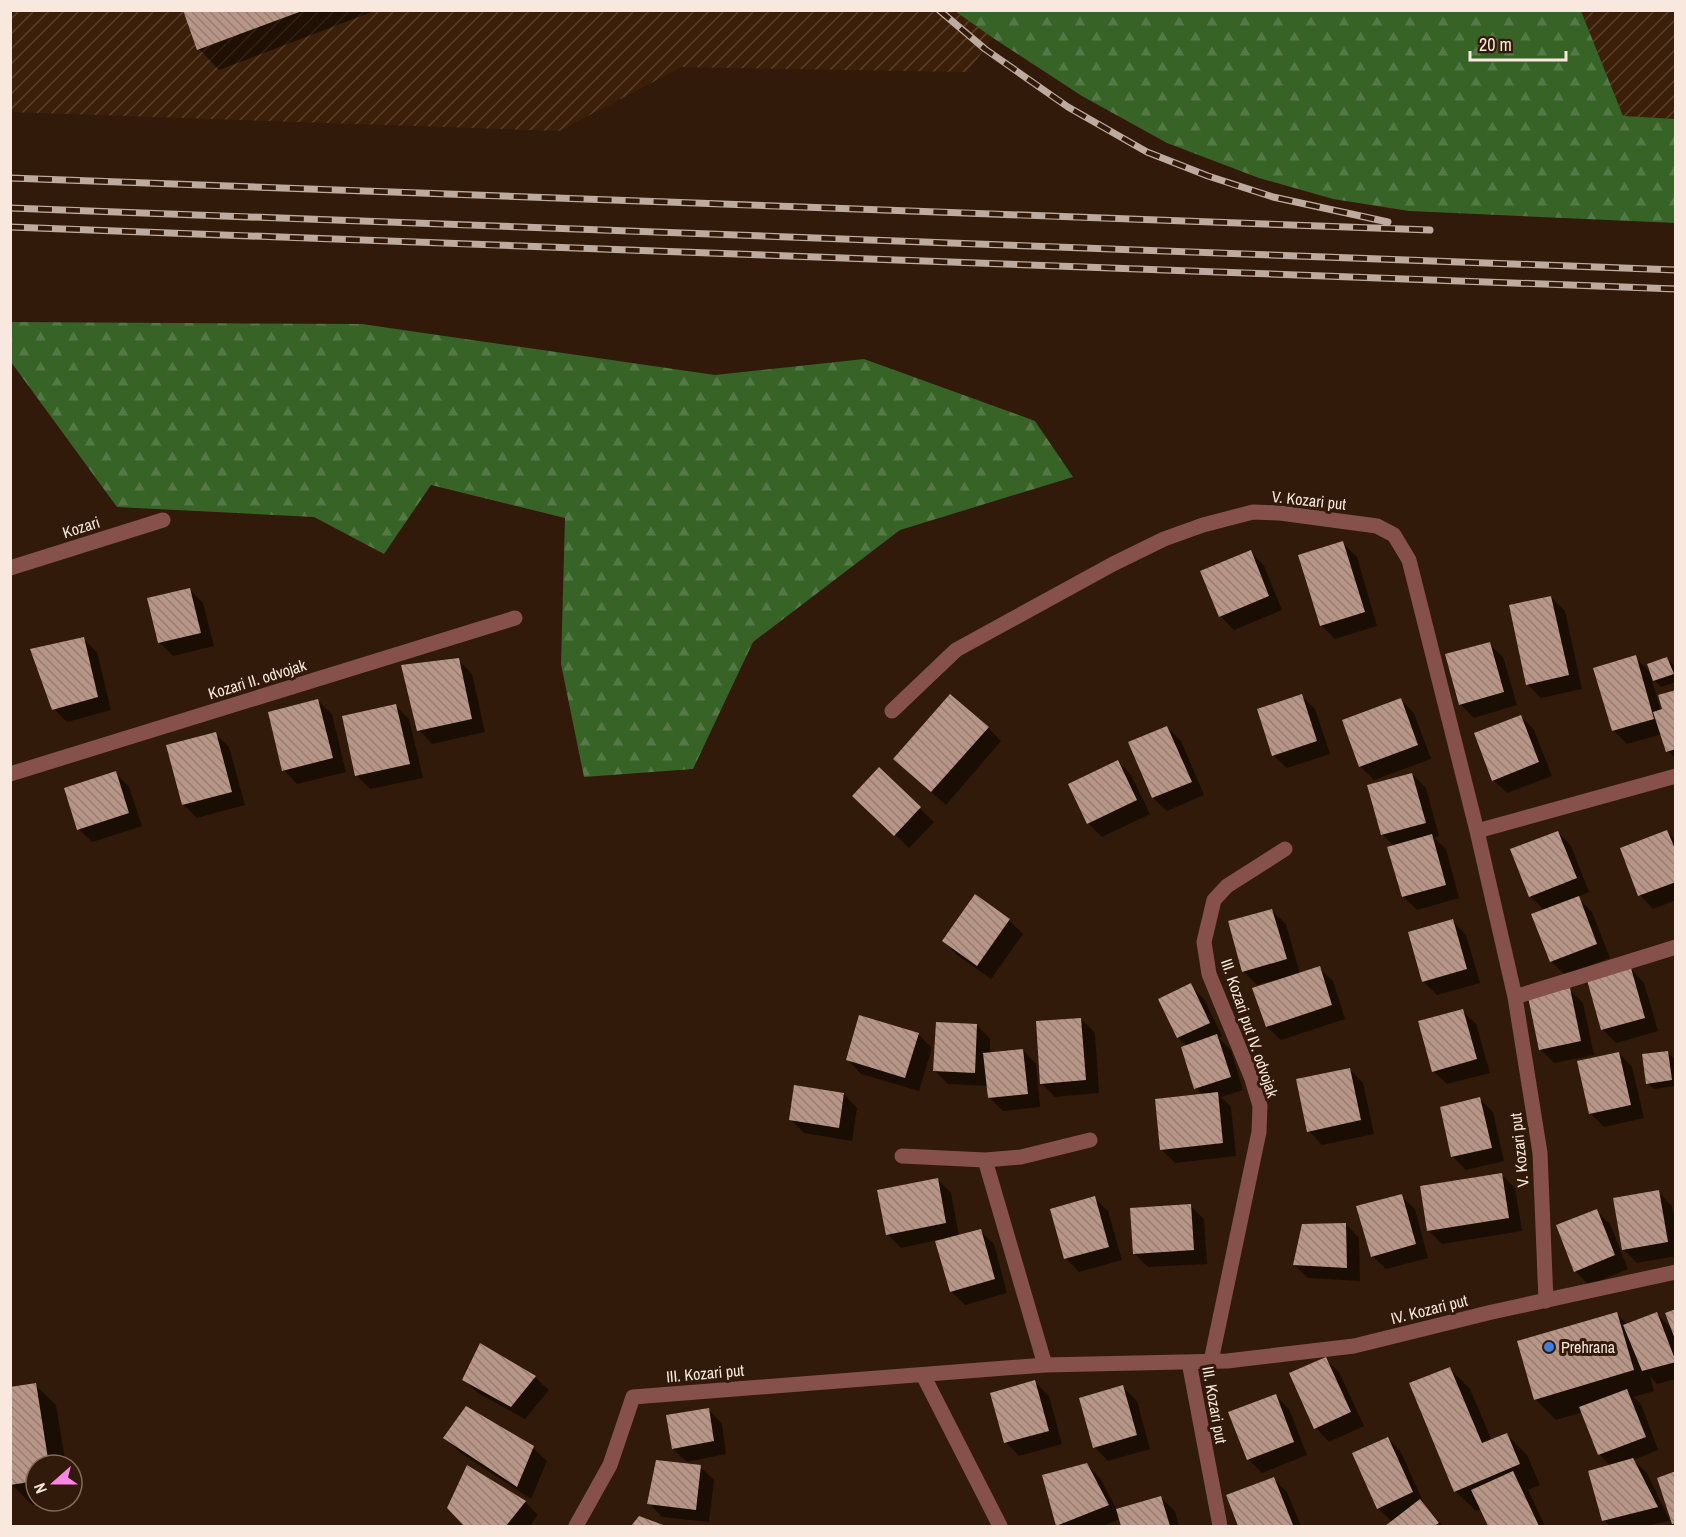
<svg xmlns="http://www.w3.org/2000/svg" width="1686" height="1537" font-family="'Archivo Narrow',sans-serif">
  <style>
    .industrial { fill: url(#industrial-furrows) }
    .forest { fill: url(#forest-firs) }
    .shadow { fill: #0007 }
    .building { fill: url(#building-back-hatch) }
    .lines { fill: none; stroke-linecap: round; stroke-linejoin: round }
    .street { stroke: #86514a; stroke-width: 15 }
    .rail-casing { stroke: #beab9f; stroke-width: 7 }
    .rail { stroke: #311a09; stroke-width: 4.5; stroke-dasharray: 14; stroke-linecap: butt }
    .shop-dot { fill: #3f7fe0; stroke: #311a09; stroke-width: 2 }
    .labels { text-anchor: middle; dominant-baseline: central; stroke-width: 6; stroke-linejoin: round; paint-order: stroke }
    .street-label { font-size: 16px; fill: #f9e8de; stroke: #311a09 }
    .poi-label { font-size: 16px; fill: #f9e8de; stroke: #311a09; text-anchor: start }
  </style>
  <defs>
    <pattern id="industrial-furrows" width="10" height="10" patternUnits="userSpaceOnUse" patternTransform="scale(1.5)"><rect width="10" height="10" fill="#3c1f09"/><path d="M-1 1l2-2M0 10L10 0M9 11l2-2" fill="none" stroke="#59402c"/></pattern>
    <pattern id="forest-firs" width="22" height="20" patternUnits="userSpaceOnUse" patternTransform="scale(1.5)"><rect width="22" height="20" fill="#376327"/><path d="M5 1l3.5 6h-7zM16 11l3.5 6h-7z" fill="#557946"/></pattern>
    <pattern id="building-back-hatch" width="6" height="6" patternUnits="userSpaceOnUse" patternTransform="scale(1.5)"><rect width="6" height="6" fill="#b79587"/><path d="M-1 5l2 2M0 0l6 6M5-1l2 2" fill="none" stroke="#977d73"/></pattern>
  </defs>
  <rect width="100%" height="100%" fill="#311a09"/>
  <path class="industrial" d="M955 10 993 38 967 72 682 67 559 131 11 112V11Z
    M1581 11H1675V119L1623 117Z"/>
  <path class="forest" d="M955 11H1581L1623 116 1675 119V223L1409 211 1333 199 1259 178 1167 143 1082 96 993 38Z
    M10 322 362 324 715 375 864 359 1035 421 1073 477 900 530 753 642 693 769 584 777 561 664 565 518 431 485 384 554 314 517 117 507 11 362Z"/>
  <path class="shadow" d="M184 10H377L219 70 199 49Z
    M1343 543 1357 557 1377 626 1335 639 1321 625Z
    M1251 552 1264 566 1282 610 1234 630 1220 616Z
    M189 589 203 603 214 646 173 656 159 642Z
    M1551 597 1565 611 1582 689 1541 698 1527 684Z
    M83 638 97 652 111 710 67 722 54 709Z
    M1489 644 1503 657 1517 705 1474 718 1460 704Z
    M1635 657 1652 674 1667 659 1674 665 1676 671V682L1661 687 1651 677 1661 711 1676 691V759L1668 751 1662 734 1627 744 1613 730Z
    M458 660 472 674 485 732 432 744 419 730Z
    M1302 696 1315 709 1330 754 1287 768 1273 755Z
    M1401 700 1414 713 1431 759 1374 780 1360 766 1344 721Z
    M318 701 332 714 346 772 297 784 284 770Z
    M396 706 409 719 423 778 370 789 357 776 344 717Z
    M1521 716 1534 730 1552 776 1507 793 1493 780Z
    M1167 727 1181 741 1204 795 1167 811 1153 798 1130 743Z
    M988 728 1001 741 946 805 909 773Z
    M215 734 229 747 245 805 197 818 183 804Z
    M1118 761 1131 775 1150 814 1102 837 1088 823Z
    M879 770 934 822 909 848 868 809Z
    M115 773 129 787 142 826 92 842 79 829Z
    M1412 774 1426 788 1439 836 1434 838 1446 849 1459 898 1417 910 1403 896 1394 846 1383 835 1369 786Z
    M1558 832 1571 846 1589 892 1577 897 1592 912 1610 958 1565 975 1551 961 1545 911 1530 896Z
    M1667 832 1676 840V900L1653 909 1640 895Z
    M1272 911 1286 924 1300 974 1319 968 1333 981 1345 1019 1281 1040 1267 1027 1275 980 1257 985 1243 971Z
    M1009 920 1023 934 991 979 957 955 944 941Z
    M1453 921 1466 935 1480 983 1437 995 1424 982 1410 933Z
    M1631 969 1644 983 1658 1031 1616 1043 1602 1029Z
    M1190 985 1204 999 1222 1036 1219 1038 1231 1050 1243 1090 1221 1097 1231 1107 1236 1156 1175 1163 1161 1149 1203 1095 1196 1088 1187 1046 1178 1038 1160 1000Z
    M1569 989 1583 1003 1594 1055 1554 1063 1540 1049Z
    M1462 1011 1476 1024 1490 1073 1447 1084 1433 1071Z
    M1081 1019 1095 1033 1099 1093 1055 1097 1041 1083Z
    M977 1025 990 1039V1054L1023 1050 1036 1064 1040 1107 1003 1111 990 1098 988 1086 948 1084 934 1070Z
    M918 1034 932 1048 919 1091 861 1074 848 1060Z
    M1668 1052 1674 1059 1676 1086 1654 1089 1647 1083Z
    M1619 1053 1632 1067 1644 1118 1604 1127 1590 1113Z
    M1349 1069 1363 1083 1374 1134 1322 1145 1309 1131Z
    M844 1094 857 1108 852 1141 804 1133 790 1119Z
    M1480 1099 1493 1112 1504 1161 1466 1170 1452 1156Z
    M1501 1174 1515 1188 1522 1231 1442 1244 1429 1231Z
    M937 1179 951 1193 959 1236 980 1231 994 1244 1007 1293 965 1305 951 1291 937 1240 901 1248 887 1234Z
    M1658 1192 1672 1206 1676 1226V1256L1637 1263 1623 1249Z
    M1401 1196 1415 1209 1428 1258 1386 1269 1372 1256Z
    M1095 1198 1108 1211 1122 1260 1079 1272 1066 1258Z
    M1190 1205 1204 1219 1207 1264 1148 1267 1135 1254Z
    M1596 1211 1610 1224 1628 1269 1589 1285 1575 1271Z
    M1346 1224 1359 1238 1360 1281 1308 1278 1294 1265Z
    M1676 1311V1379L1657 1384 1650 1376 1654 1391 1633 1397 1641 1404 1658 1450 1633 1460 1647 1473 1670 1521 1672 1520 1676 1473V1525L1672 1520 1647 1526H1610L1604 1520 1611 1466 1599 1454 1583 1412 1556 1420 1536 1400 1518 1342 1616 1313 1628 1325 1657 1314 1674 1331Z
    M1325 1359 1339 1372 1364 1426 1329 1442 1316 1428Z
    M1449 1368 1470 1389 1492 1441 1507 1435 1527 1455 1540 1485 1528 1490 1545 1526H1490L1482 1509 1476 1511 1455 1491Z
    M535 1377 549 1390 525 1419 478 1393 464 1380Z
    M1035 1382 1049 1396 1062 1444 1019 1456 1006 1442Z
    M35 1385 56 1405 66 1465H36V1501H55L32 1505 11 1484Z
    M1123 1387 1137 1401 1150 1449 1108 1461 1094 1447Z
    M1276 1396 1289 1409 1307 1455 1262 1473 1248 1459Z
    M709 1410 722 1424 726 1454 687 1462 673 1449Z
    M445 1438 533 1448 547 1461 531 1499 459 1452Z
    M1388 1438 1401 1452 1425 1506 1443 1526H1388L1393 1523 1378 1508Z
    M1086 1464 1100 1478 1117 1510 1161 1498 1175 1511 1179 1526H1123L1121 1519 1102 1526H1059L1057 1525Z
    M700 1467 714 1480 709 1522 662 1517 649 1503Z
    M1274 1479 1287 1492 1301 1526H1240L1228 1496Z
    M525 1502 538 1515 530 1526H466L448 1507Z"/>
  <path class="building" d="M183 10H302V11L197 50Z
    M1343 541 1365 612 1320 626 1298 555Z
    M1251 550 1269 596 1219 617 1200 571Z
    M190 588 201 633 158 643 147 598Z
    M1551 596 1569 675 1526 685 1509 605Z
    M84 637 98 697 52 710 30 649Z
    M1490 642 1504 692 1459 705 1445 654Z
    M1636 655 1654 719 1612 731 1593 668Z
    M1667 657 1674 674 1653 681 1647 664Z
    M459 658 472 719 417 731 401 665Z
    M1676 690V749L1666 752 1653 712 1662 709 1658 695Z
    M950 694 989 727 931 792 893 759Z
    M1302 694 1317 741 1272 756 1257 709Z
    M1401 698 1418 745 1359 767 1342 720Z
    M318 699 333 758 282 771 268 712Z
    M396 704 410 764 355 776 342 716Z
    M1521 715 1539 762 1492 781 1474 733Z
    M1167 726 1192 782 1152 798 1128 742Z
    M216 732 232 792 182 805 166 745Z
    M1118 760 1137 800 1087 824 1068 784Z
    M879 767 921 807 894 836 852 796Z
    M116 771 129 813 77 830 64 788Z
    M1412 773 1426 823 1381 835 1367 785Z
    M1667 830 1676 851V882L1638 896 1620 848Z
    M1558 831 1577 878 1529 897 1510 849Z
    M1432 834 1446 885 1402 897 1387 847Z
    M975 894 1010 919 977 966 942 941Z
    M1579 896 1597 944 1550 962 1531 914Z
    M1272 909 1287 959 1242 972 1228 921Z
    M1453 919 1467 969 1422 982 1408 932Z
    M1320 966 1332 1005 1266 1027 1252 988Z
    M1631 968 1645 1018 1601 1030 1587 980Z
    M1191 983 1210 1023 1177 1038 1158 999Z
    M1570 988 1581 1041 1539 1050 1528 997Z
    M1463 1009 1477 1059 1432 1072 1418 1021Z
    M859 1015 919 1033 905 1078 846 1060Z
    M1081 1018 1086 1080 1040 1084 1036 1021Z
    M936 1022 977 1024 975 1073 933 1071Z
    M1217 1034 1231 1077 1194 1089 1181 1047Z
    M1023 1049 1028 1094 988 1098 983 1053Z
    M1668 1051 1672 1080 1646 1084 1642 1054Z
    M1619 1052 1631 1105 1589 1114 1577 1061Z
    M1350 1068 1361 1120 1307 1132 1296 1079Z
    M794 1085 844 1093 839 1128 789 1120Z
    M1218 1092 1223 1143 1160 1150 1155 1099Z
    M1480 1097 1492 1148 1451 1157 1440 1107Z
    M1502 1173 1509 1218 1427 1231 1420 1186Z
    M938 1178 946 1223 886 1235 877 1190Z
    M1659 1190 1668 1242 1622 1250 1613 1198Z
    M1402 1194 1416 1244 1371 1257 1356 1206Z
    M1095 1196 1109 1247 1064 1259 1050 1209Z
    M1191 1204 1194 1250 1133 1254 1130 1208Z
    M1597 1209 1615 1255 1574 1272 1556 1225Z
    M1346 1223 1347 1268 1293 1265 1302 1224Z
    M981 1229 995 1279 950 1292 935 1241Z
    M1676 1309V1339H1675L1665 1313Z
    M1617 1312 1634 1370 1534 1400 1517 1341Z
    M1657 1312 1676 1362 1642 1371 1623 1325Z
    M480 1343 536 1376 511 1407 462 1380Z
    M1326 1357 1351 1412 1314 1429 1289 1373Z
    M1450 1367 1482 1443 1507 1433 1520 1464 1454 1492 1409 1383Z
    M1035 1380 1049 1431 1004 1443 990 1393Z
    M36 1383 49 1465H36V1481L10 1485V1387Z
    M1123 1385 1137 1435 1093 1448 1079 1398Z
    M1627 1389 1646 1437 1598 1455 1579 1407Z
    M1276 1394 1294 1442 1247 1460 1228 1412Z
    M466 1406 534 1446 517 1487 443 1438Z
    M709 1408 714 1441 672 1449 666 1415Z
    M1388 1437 1413 1492 1377 1509 1352 1453Z
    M1633 1458 1658 1507 1602 1521 1588 1471Z
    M656 1460 701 1465 696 1510 647 1504Z
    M1087 1463 1109 1505 1056 1526 1042 1475Z
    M467 1465 526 1501 506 1526H464L447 1508Z
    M1513 1471 1539 1526H1488L1471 1490Z
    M1676 1471V1523L1672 1524 1657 1478Z
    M1274 1477 1293 1525 1288 1526H1238L1226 1495Z
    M1161 1496 1170 1526H1121L1116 1509Z
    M1420 1499 1439 1523 1434 1526H1385Z
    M639 1516 666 1526H631Z"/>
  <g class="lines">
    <path class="street" d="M10 568 163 520
      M892 711 956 650 1113 564 1164 539 1203 525 1253 512 1280 513 1377 526 1394 535 1409 560 1477 831 1515 997 1540 1153 1546 1301
      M10 774 515 618
      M1477 831 1676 776
      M1515 997 1676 947
      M902 1156 985 1160 1021 1157 1090 1140
      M985 1160 1045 1365
      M1211 1361 1259 1132 1260 1106 1252 1079 1209 974 1204 942 1214 900 1227 886 1285 849
      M1189 1362 1220 1526
      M923 1375 1000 1526
      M576 1526 610 1465 633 1397 1045 1365 1227 1361 1354 1346 1492 1312 1676 1272"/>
    <g class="rail-casing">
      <path id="rail" d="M939 10 985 49 1068 107 1147 152 1208 176 1273 197 1388 222
        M10 178 1430 230
        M10 208 1676 270
        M10 227 1676 289"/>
    </g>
    <use href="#rail" class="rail"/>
  </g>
  <circle class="shop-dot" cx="1549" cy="1347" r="6"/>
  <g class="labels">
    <g class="street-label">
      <text transform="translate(1309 500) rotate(6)">V. Kozari put</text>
      <text transform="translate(81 527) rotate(-18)">Kozari</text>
      <text transform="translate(257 679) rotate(-17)">Kozari II. odvojak</text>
      <text transform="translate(1250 1028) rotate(71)">III. Kozari put IV. odvojak</text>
      <text transform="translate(1519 1150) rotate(-96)">V. Kozari put</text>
      <text transform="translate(1429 1309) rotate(-14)">IV. Kozari put</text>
      <text transform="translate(705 1373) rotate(-5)">III. Kozari put</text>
      <text transform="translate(1215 1405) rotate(80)">III. Kozari put</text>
    </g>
    <g class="poi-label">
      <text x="1561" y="1347">Prehrana</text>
    </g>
  </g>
  <rect width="1686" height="1537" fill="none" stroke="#f9e8de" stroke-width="24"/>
  <g transform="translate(54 1483) rotate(249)"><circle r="28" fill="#311a09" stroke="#816c5e" stroke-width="1.5"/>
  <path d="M0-4.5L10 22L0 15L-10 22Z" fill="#fc86e3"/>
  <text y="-9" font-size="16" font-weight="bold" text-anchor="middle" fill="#f9e8de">N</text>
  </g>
  <path d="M1470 51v9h96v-9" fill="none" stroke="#f9e8de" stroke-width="3"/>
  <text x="1479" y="51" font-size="18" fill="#f9e8de" stroke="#311a09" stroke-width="4.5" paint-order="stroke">20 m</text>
</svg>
